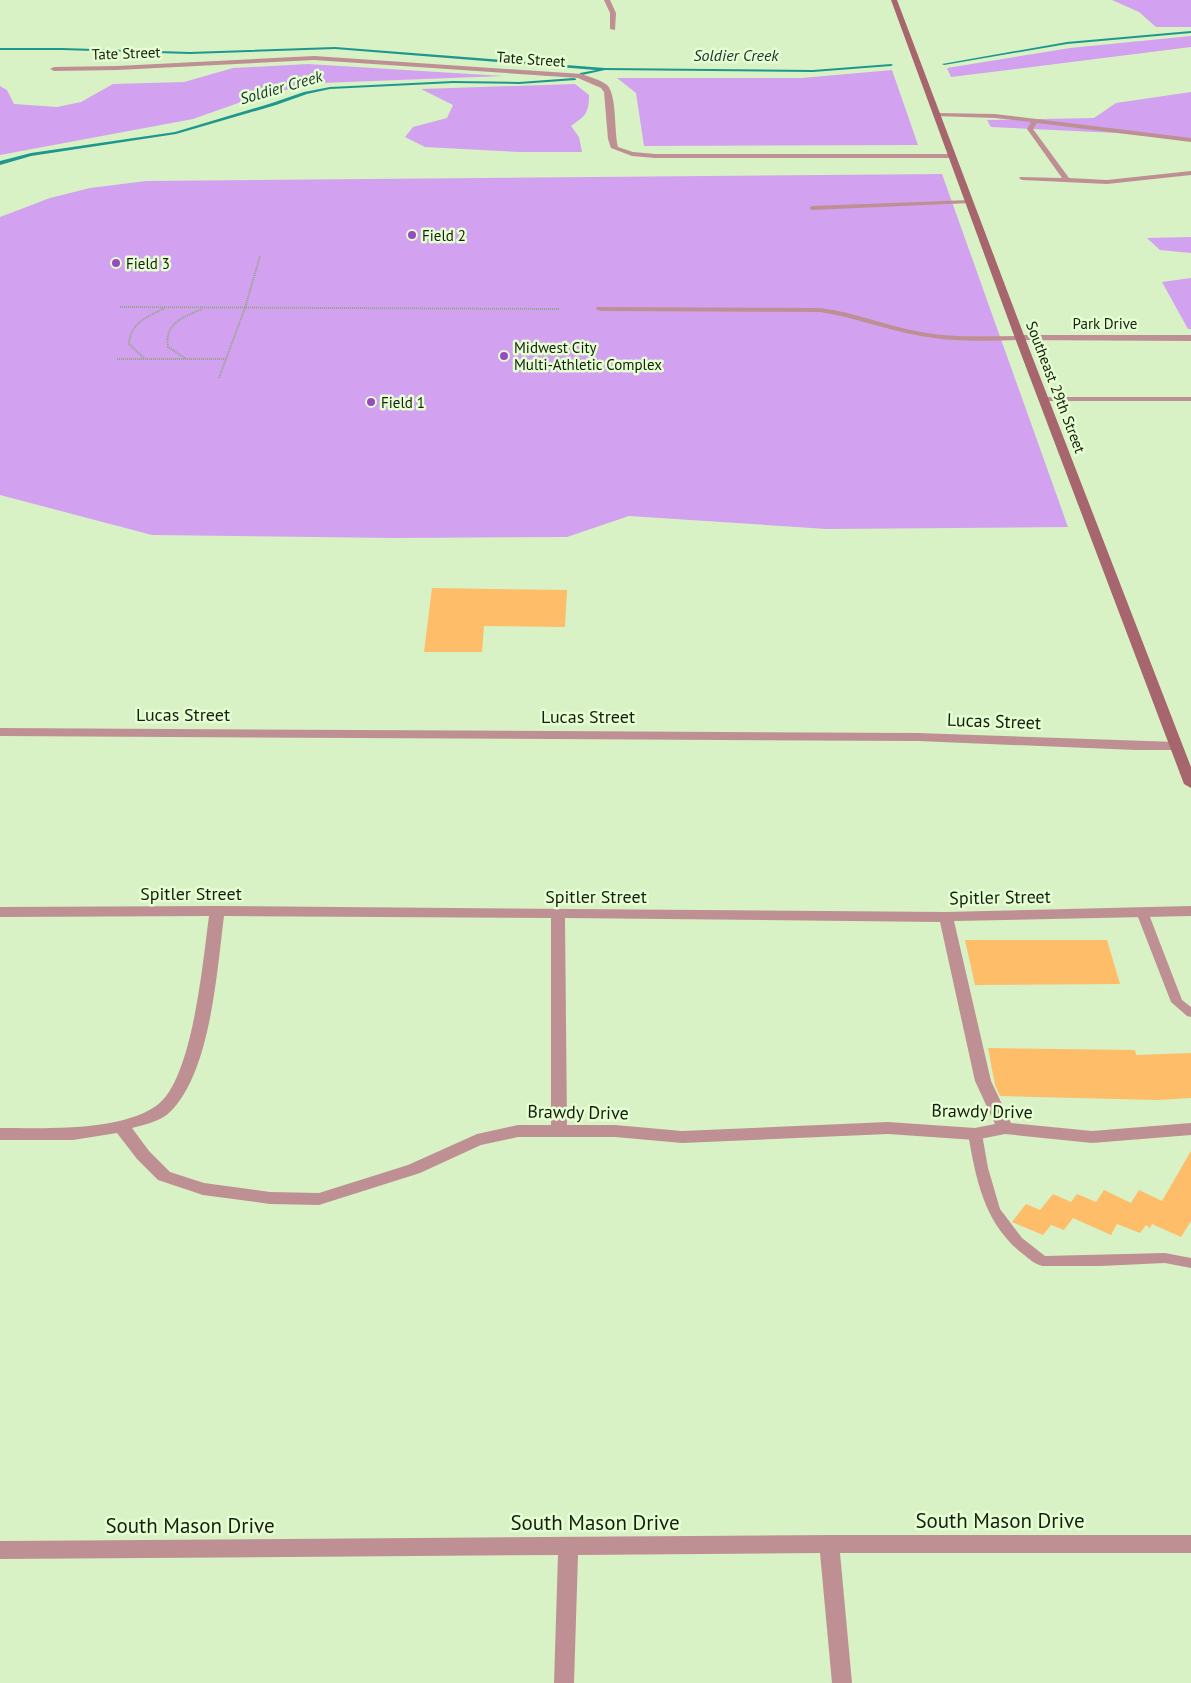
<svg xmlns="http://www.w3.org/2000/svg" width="1191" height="1683" font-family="'PT Sans',sans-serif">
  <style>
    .green { fill: #d2a2f0 }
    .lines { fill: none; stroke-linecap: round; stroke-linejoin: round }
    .stream { fill: #1e978f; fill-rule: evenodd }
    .building { fill: #febd69 }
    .path { stroke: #90a482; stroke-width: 2; stroke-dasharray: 1 1; stroke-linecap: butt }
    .service { fill: #be9094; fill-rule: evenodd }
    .minor { fill: #be9094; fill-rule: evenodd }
    .secondary { fill: #a7656d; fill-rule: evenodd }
    .poi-dot { fill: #974cbe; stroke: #e5fed2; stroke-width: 2 }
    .labels { text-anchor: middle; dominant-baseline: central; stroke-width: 5; stroke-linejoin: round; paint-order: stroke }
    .far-street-label { font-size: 15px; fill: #161f0f; stroke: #e5fed2 }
    .far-poi-label { font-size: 15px; fill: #161f0f; stroke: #e5fed2; text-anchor: start }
    .far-water-label { font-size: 16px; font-style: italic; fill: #193231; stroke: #e5fed2 }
    .street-label { font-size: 18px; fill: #161f0f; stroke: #e5fed2 }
    .near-street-label { font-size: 21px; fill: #161f0f; stroke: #e5fed2 }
  </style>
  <rect width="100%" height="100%" fill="#d8f1c5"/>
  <path class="green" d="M1112 0H1191V27H1156L1139 12Z
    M1191 36V47L951 77 947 68 1070 48Z
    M308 64 503 76 321 83 264 94 193 119 0 155V86L7 90 14 104 57 107 81 102 113 84 184 82 233 68Z
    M892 70 918 145 644 146 636 93 617 78H802Z
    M575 84 589 95C589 114 585 116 571 126L579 137 582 152H519L425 147 405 137 413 127 447 118 453 105 421 89Z
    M1191 92V140L1117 133 991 127 987 120 1094 118 1116 103Z
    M942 174 1068 527 827 529 629 516 567 537 395 538 152 535 0 495V217L50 198 90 188 146 181Z
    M1191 237V253L1160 250 1147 238Z
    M1191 278V329H1188L1162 282Z"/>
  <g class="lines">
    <path class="stream" d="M1191 31V33L1067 44 944 65 942 64 1067 42Z
      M335 47 605 68 813 70 891 64 893 65 891 66 813 72 605 70 582 75H580V73L596 70 335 49 190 54 62 50H0V48H62L190 52Z
      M574 78 576 79V80L519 84 453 83 330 89 307 94 276 105 176 134 31 156 0 165V161L31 153 175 132 272 103 304 92 330 87 453 81 519 82Z"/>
  </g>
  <path class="building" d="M432 588 567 590 565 627 484 626 482 652H424Z
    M965 940H1107L1120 984 975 985Z
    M988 1048 1135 1050 1136 1055 1191 1053V1098L1158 1100 1000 1096 995 1085Z
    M1191 1151V1221L1181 1237 1152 1224 1150 1228 1146 1225 1140 1233 1117 1224 1111 1235 1073 1218 1064 1230 1051 1225 1043 1235 1012 1222 1026 1204 1040 1210 1053 1194 1071 1202 1077 1194 1096 1202 1104 1190 1131 1203 1139 1190 1162 1201Z"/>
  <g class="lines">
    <path class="path" d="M120 307 559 309
      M144 358 129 344C130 323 148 316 165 308
      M185 358 168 347C164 323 184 317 202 309
      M117 359H226
      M219 378 245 308 260 256"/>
    <path class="service" d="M937 113 995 114 1191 138V142L1037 123 1033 129 1069 178 1107 180 1191 171V175L1107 184 1022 180 1019 178 1020 177 1062 178 1027 129 1031 122 995 118 935 116 934 115Z
      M969 200 971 201V203L812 210 809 208 812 206Z
      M597 307 820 308C854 312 886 326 921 332 953 338 987 336 1020 336L1024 338 1020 340C987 341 953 342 921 336 886 330 854 317 820 312L600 311 596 309Z
      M1040 397H1191V401H1040Z
      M1142 908 1148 912 1182 1000 1191 1007V1017L1187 1016 1171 1002 1136 912Z
      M975 1129 980 1131 982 1134 988 1168 1000 1209 1022 1238 1045 1256 1165 1253 1191 1258V1268L1165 1263 1100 1266H1042C1035 1264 1029 1259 1023 1254 984 1224 976 1179 968 1134L970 1131Z"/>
    <path class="minor" d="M604 0H610L616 13 615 30 610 29V13Z
      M314 56 582 74C589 77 601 80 607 85 617 94 614 132 618 147L633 152 655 154H952L956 156 952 158H655L632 156 611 148 608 139 604 92 601 88 578 78 314 60 117 70 54 71 50 69 54 67 117 66Z
      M1020 335H1191V341L1017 340V336Z
      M0 728 918 733 1176 742 1182 746 1176 750H1136L918 741 0 736Z
      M217 906 946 912 1191 906V916L954 921 991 1081 1011 1123 1092 1131 1191 1123V1135L1092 1143 1005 1134 975 1140 888 1134 682 1143 615 1137H518L481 1145 420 1173 319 1205 270 1204 203 1195 158 1180 137 1159 117 1133 73 1140H0V1128C45 1128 118 1132 156 1106 193 1081 203 959 209 916L0 917V907ZM224 916 551 918V1125H518L477 1134 408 1165 319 1193 270 1192 204 1183 170 1172 149 1151 132 1128C144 1125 161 1121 170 1112 211 1072 217 970 224 916ZM565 918 940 922 975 1081 995 1124 975 1128 888 1122 682 1131 615 1125H567Z
      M829 1535H1191V1553H840L852 1683H832L820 1553 578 1555 574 1683H554L558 1555 0 1559V1541Z"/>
    <path class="secondary" d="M891 0H897L1025 338 1191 767V788L1184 784 1015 338Z"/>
  </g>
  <g class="poi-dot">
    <circle cx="412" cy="235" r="5"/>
    <circle cx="116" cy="263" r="5"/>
    <circle cx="504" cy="356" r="5"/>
    <circle cx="371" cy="402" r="5"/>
  </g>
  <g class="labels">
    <g class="far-street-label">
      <text transform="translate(126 53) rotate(-2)">Tate Street</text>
      <text transform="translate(531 59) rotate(4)">Tate Street</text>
      <text x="1105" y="323">Park Drive</text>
      <text transform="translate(1056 387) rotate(69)">Southeast 29th Street</text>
    </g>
    <g class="far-poi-label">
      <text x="422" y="235">Field 2</text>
      <text x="126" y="263">Field 3</text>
      <text x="514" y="347">Midwest City<tspan x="514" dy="17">Multi-Athletic Complex</tspan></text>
      <text x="381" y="402">Field 1</text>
    </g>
    <g class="far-water-label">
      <text x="736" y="55">Soldier Creek</text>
      <text transform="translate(281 87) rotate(-16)">Soldier Creek</text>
    </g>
    <g class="street-label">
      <text x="183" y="714">Lucas Street</text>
      <text x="588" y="716">Lucas Street</text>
      <text transform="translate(994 721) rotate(2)">Lucas Street</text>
      <text x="191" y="893">Spitler Street</text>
      <text x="596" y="896">Spitler Street</text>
      <text transform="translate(1000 897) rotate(-1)">Spitler Street</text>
      <text transform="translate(982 1111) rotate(1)">Brawdy Drive</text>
      <text transform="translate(578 1112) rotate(1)">Brawdy Drive</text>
    </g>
    <g class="near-street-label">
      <text x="1000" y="1520">South Mason Drive</text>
      <text x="595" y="1522">South Mason Drive</text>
      <text x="190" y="1525">South Mason Drive</text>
    </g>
  </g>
</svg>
